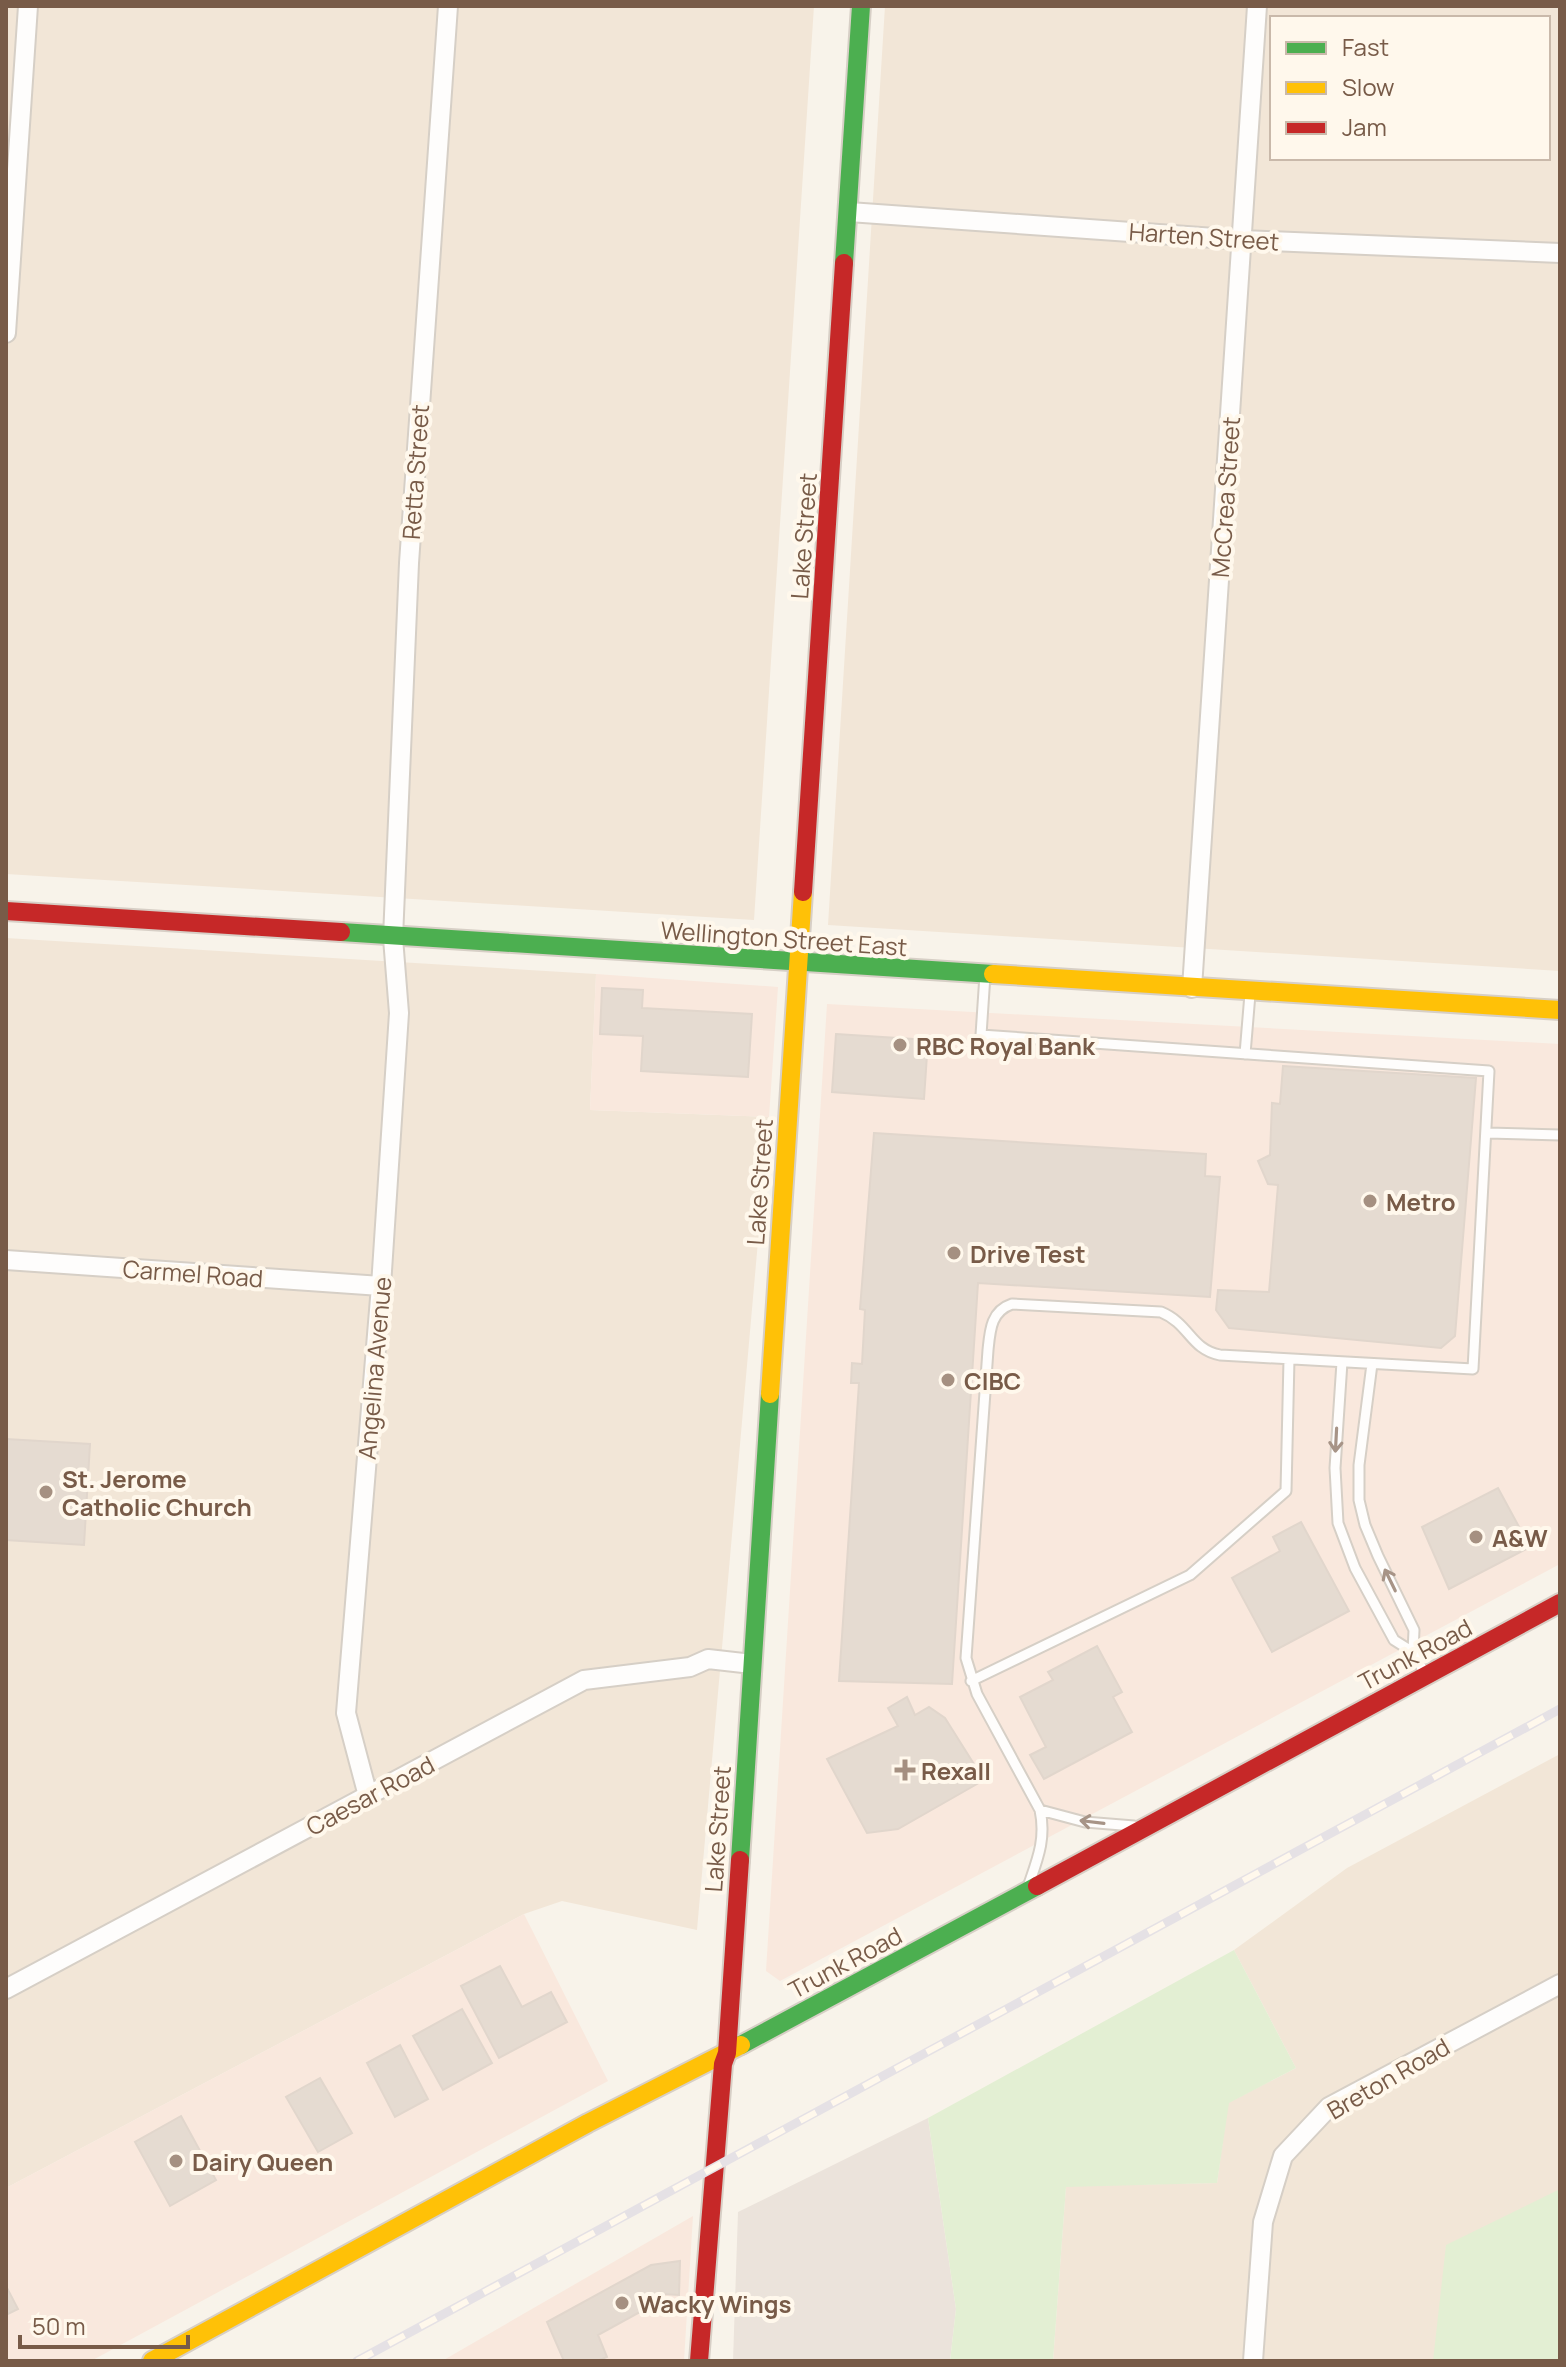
<svg xmlns="http://www.w3.org/2000/svg" width="1566" height="2367" font-family="Manrope,sans-serif">
  <style>
    .residential { fill: #f2e6d7; fill-rule: evenodd }
    .commercial { fill: #f9e8dd }
    .industrial { fill: #ebe3db }
    .green { fill: #e3efd3 }
    .building { fill: #e5dbd1; stroke: #e1d6cc; stroke-width: 2 }
    .lines { fill: none; stroke-linecap: round; stroke-linejoin: round }
    .lane-casing { stroke: #d6cfc6; stroke-width: 13 }
    .street-casing { stroke: #d6cfc6; stroke-width: 22 }
    .fast-casing { stroke: #d7cfc6; stroke-width: 22 }
    .slow-casing { stroke: #d7cfc6; stroke-width: 22 }
    .jam-casing { stroke: #d7cfc6; stroke-width: 22 }
    .lane { stroke: #fefdfc; stroke-width: 9 }
    .street { stroke: #fefdfc; stroke-width: 18 }
    .fast { stroke: #4caf50; stroke-width: 18 }
    .slow { stroke: #ffc107; stroke-width: 18 }
    .jam { stroke: #c62828; stroke-width: 18 }
    .rail-casing { stroke: #e5e1e5; stroke-width: 9 }
    .rail { stroke: #fff8ec; stroke-width: 6; stroke-dasharray: 18; stroke-linecap: butt }
    .oneway { stroke: #a79487 }
    .poi-dot { fill: #a59081; stroke: #fff8ec; stroke-width: 3 }
    .labels { text-anchor: middle; dominant-baseline: central; stroke-width: 8; stroke-linejoin: round; paint-order: stroke }
    .street-label { font-size: 24px; fill: #785b48; stroke: #fff8ec }
    .poi-label { font-size: 24px; font-weight: bold; fill: #785b48; stroke: #fff8ec; text-anchor: start }
  </style>
  <rect width="100%" height="100%" fill="#f8f3ea"/>
  <path class="residential" d="M6 6H814L754 920 6 874Z
    M885 6H1560V971L828 925ZM1272 18H1548V158H1272Z
    M6 938 596 974 590 1110 769 1117 697 1930 562 1901 524 1914 6 2188Z
    M1560 1754V2361H1053L1066 2186 1217 2183 1228 2103 1296 2068 1234 1950 1347 1868Z"/>
  <path class="commercial" d="M596 974 778 987 769 1117 590 1110Z
    M827 1004 1560 1044V1564L780 1981 766 1971Z
    M524 1914 608 2081 91 2361H6V2188Z
    M693 2216 684 2361H442Z"/>
  <path class="industrial" d="M928 2118 956 2309 950 2361H733L738 2212Z"/>
  <path class="green" d="M1234 1950 1296 2068 1229 2103 1217 2183 1066 2187 1053 2361H950L956 2309 928 2118Z
    M1560 2189V2361H1433L1446 2245Z"/>
  <path class="building" d="M602 988 643 990 642 1008 752 1014 748 1077 641 1071 643 1036 600 1034Z
    M836 1034 928 1040 924 1099 832 1092Z
    M1283 1066 1476 1078 1455 1336 1441 1348 1229 1328 1216 1310 1218 1290 1269 1292 1278 1185 1268 1184 1258 1161 1270 1155 1272 1103 1280 1104Z
    M874 1133 1206 1154 1205 1176 1220 1177 1210 1297 978 1283 952 1684 839 1681 859 1383H851L852 1363 862 1364 865 1310 860 1309Z
    M6 1439 90 1444 84 1545 6 1540Z
    M1498 1488 1530 1547 1449 1589 1422 1527Z
    M1301 1522 1349 1611 1272 1652 1232 1578 1280 1551 1273 1537Z
    M1097 1646 1122 1692 1113 1697 1132 1732 1044 1779 1030 1755 1046 1747 1020 1697 1053 1680 1048 1672Z
    M907 1697 915 1715 929 1707 945 1718 984 1780 898 1829 867 1833 827 1759 898 1726 888 1708Z
    M500 1966 522 2007 551 1992 567 2022 499 2058 461 1986Z
    M462 2009 492 2063 443 2090 413 2036Z
    M400 2045 428 2099 395 2117 367 2063Z
    M320 2078 352 2133 318 2152 286 2097Z
    M181 2116 216 2180 170 2206 135 2142Z
    M680 2261 679 2295 663 2294 662 2311 638 2313 598 2335 607 2357 597 2361H564L547 2322 651 2265Z
    M6 2286 18 2309 6 2315Z"/>
  <g class="lines">
    <g class="lane-casing">
      <path id="lane" d="M985 975 981 1035 1489 1071 1473 1369 1220 1355C1190 1349 1190 1324 1161 1312L1012 1304C991 1311 990 1330 988 1350L966 1658 977 1694 1040 1810C1046 1838 1038 1858 1029 1884
        M1245 1054 1250 994
        M1488 1133 1560 1135
        M1342 1362 1335 1468 1338 1523 1355 1568 1394 1640 1413 1652 1424 1672
        M1372 1364 1359 1465V1500L1365 1525 1378 1556 1414 1630 1413 1652
        M971 1681 1190 1575 1286 1491 1289 1359
        M1040 1810 1085 1822 1134 1826"/>
    </g>
    <g class="street-casing">
      <path id="street" d="M849 212 1243 240 1560 253
        M6 333 28 6
        M1192 988 1257 6
        M6 1260 381 1286
        M368 1796 346 1713 381 1286 399 1013 393 938 409 563 448 6
        M6 1989 584 1680 690 1667 708 1659 752 1664
        M1253 2361 1263 2222 1283 2156 1329 2107 1560 1984"/>
    </g>
    <g class="fast-casing">
      <path id="fast" d="M844 263 861 6
        M341 932 993 974
        M740 1860 770 1394
        M741 2045 1037 1886"/>
    </g>
    <g class="slow-casing">
      <path id="slow" d="M993 974 1560 1010
        M770 1394 803 892
        M152 2361 588 2123 741 2045"/>
    </g>
    <g class="jam-casing">
      <path id="jam" d="M803 892 844 263
        M6 911 341 932
        M1037 1886 1560 1603
        M699 2361 723 2064 727 2053 740 1860"/>
    </g>
    <use href="#lane" class="lane"/>
    <use href="#street" class="street"/>
    <use href="#fast" class="fast"/>
    <use href="#slow" class="slow"/>
    <use href="#jam" class="jam"/>
    <g class="rail-casing">
      <path id="rail" d="M357 2361 1560 1709"/>
    </g>
    <use href="#rail" class="rail"/>
  </g>
  <defs><path id="oneway-shaft" d="M-6 0H5M1.5-3L5.5 0L1.5 3" fill="none" stroke-width="1.6" stroke-linecap="round" stroke-linejoin="round" transform="scale(2)"/></defs>
  <g class="oneway">
    <use href="#oneway-shaft" transform="translate(1336 1440) rotate(93)"/>
    <use href="#oneway-shaft" transform="translate(1390 1580) rotate(-116)"/>
    <use href="#oneway-shaft" transform="translate(1092 1822) rotate(-173)"/>
  </g>
  <g class="poi-dot">
    <circle cx="900" cy="1045" r="8"/>
    <circle cx="1370" cy="1201" r="8"/>
    <circle cx="954" cy="1253" r="8"/>
    <circle cx="948" cy="1380" r="8"/>
    <circle cx="46" cy="1492" r="8"/>
    <circle cx="1476" cy="1537" r="8"/>
    <path d="M901 1758h8v8h8v8h-8v8h-8v-8h-8v-8h8z"/>
    <circle cx="176" cy="2161" r="8"/>
    <circle cx="622" cy="2303" r="8"/>
  </g>
  <g class="labels">
    <g class="street-label">
      <text transform="translate(1204 236) rotate(4)">Harten Street</text>
      <text transform="translate(415 472) rotate(-86)">Retta Street</text>
      <text transform="translate(1225 497) rotate(-86)">McCrea Street</text>
      <text transform="translate(803 536) rotate(-86)">Lake Street</text>
      <text transform="translate(784 938) rotate(4)">Wellington Street East</text>
      <text transform="translate(759 1182) rotate(-86)">Lake Street</text>
      <text transform="translate(193 1273) rotate(4)">Carmel Road</text>
      <text transform="translate(374 1368) rotate(-85)">Angelina Avenue</text>
      <text transform="translate(1415 1654) rotate(-28)">Trunk Road</text>
      <text transform="translate(370 1795) rotate(-28)">Caesar Road</text>
      <text transform="translate(717 1829) rotate(-86)">Lake Street</text>
      <text transform="translate(845 1962) rotate(-28)">Trunk Road</text>
      <text transform="translate(1388 2078) rotate(-30)">Breton Road</text>
    </g>
    <g class="poi-label">
      <text x="916" y="1045">RBC Royal Bank</text>
      <text x="1386" y="1201">Metro</text>
      <text x="970" y="1253">Drive Test</text>
      <text x="964" y="1380">CIBC</text>
      <text x="62" y="1478">St. Jerome<tspan x="62" dy="28">Catholic Church</tspan></text>
      <text x="1492" y="1537">A&amp;W</text>
      <text x="921" y="1770">Rexall</text>
      <text x="192" y="2161">Dairy Queen</text>
      <text x="638" y="2303">Wacky Wings</text>
    </g>
  </g>
  <rect width="1566" height="2367" fill="none" stroke="#785b48" stroke-width="16"/>
  <rect x="1270" y="16" width="280" height="144" fill="#fff8ec" stroke="#c9b9aa" stroke-width="2"/>
  <rect x="1286" y="42" width="40" height="12" fill="#4caf50" stroke="#c9b9aa" stroke-width="2"/>
  <text x="1342" y="56" font-size="24" fill="#785b48">Fast</text>
  <rect x="1286" y="82" width="40" height="12" fill="#ffc107" stroke="#c9b9aa" stroke-width="2"/>
  <text x="1342" y="96" font-size="24" fill="#785b48">Slow</text>
  <rect x="1286" y="122" width="40" height="12" fill="#c62828" stroke="#c9b9aa" stroke-width="2"/>
  <text x="1342" y="136" font-size="24" fill="#785b48">Jam</text>
  <path d="M20 2335v12h168v-12" fill="none" stroke="#785b48" stroke-width="4"/>
  <text x="32" y="2335" font-size="24" fill="#785b48" stroke="#fff8ec" stroke-width="6" paint-order="stroke">50 m</text>
</svg>
